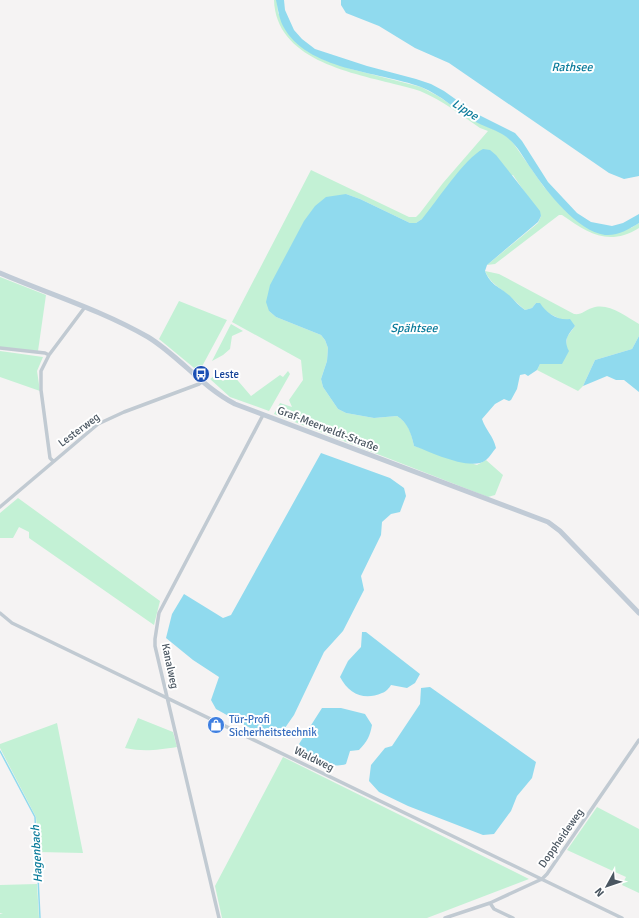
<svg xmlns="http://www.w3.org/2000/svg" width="639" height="918" font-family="Signika,sans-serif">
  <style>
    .green { fill: #c3f1d5 }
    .water { fill: #90daee }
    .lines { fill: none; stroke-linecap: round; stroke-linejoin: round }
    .stream { stroke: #90daee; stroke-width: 1.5 }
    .minor { stroke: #c1cad2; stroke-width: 3.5 }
    .secondary { stroke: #c1cbd6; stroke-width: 5 }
    .labels { text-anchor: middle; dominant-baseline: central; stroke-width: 4; stroke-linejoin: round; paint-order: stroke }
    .transit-label { font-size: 11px; fill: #164399; stroke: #fff; text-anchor: start }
    .street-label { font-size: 11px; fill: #4a5661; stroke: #fff }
    .shop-label { font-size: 11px; fill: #366cbe; stroke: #fff; text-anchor: start }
    .water-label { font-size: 12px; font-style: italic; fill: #0c7c9b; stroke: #fff }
  </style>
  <rect width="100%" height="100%" fill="#f5f3f3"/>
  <path class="green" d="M274 0H277L278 13 307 51 325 60 351 69 421 87 438 96 475 121 502 133 511 140 544 187 563 208 589 229 631 228 639 223V228C608 247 588 233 562 215H559L495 264 487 265 538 223 541 216 513 175 422 219 416 223H410L360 199 346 194 269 311 276 317 321 335 325 340 328 348 327 361 321 379 323 387 338 409 346 413 374 418 397 416C409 424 411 432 414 446L477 465 486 460 503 475 495 495 488 497 274 414 280 403 292 407 289 400 303 380 301 360 232 322 311 170 409 217H416L420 213 443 183 488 131 480 128C461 115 442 100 420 91 412 88 402 86 394 84 348 72 276 59 274 0Z
    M485 271 499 274 574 314C582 315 585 310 592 308 608 302 625 316 639 324V336L632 349 595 360 583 386 578 391 537 370 540 364 566 345 567 337 575 326 550 314 536 303 532 308 525 310C519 305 514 300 508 295 498 286 491 284 485 271Z
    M0 277 46 295 38 351 0 347Z
    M179 301 227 320 199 372 159 339Z
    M231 324 243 331 232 336 230 349 223 355 212 361Z
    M0 351 43 357 37 371 40 391 0 377Z
    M288 371 290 374 269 411 230 397 210 379 214 376 223 381 233 375 251 396 280 375 283 377Z
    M18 498 160 601 154 625 29 538V532L19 527 13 538H0V513Z
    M138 718 173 732 177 747C157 750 144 752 125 748Z
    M57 723 83 853 39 852 36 817 0 748V744Z
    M283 757 529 879 427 918H222L215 886Z
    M597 807 639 829V893L622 885 626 877 567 850Z
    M37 884 39 918H0V914L3 913H0V885Z"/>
  <path class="water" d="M276 0H284L285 10 294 30 302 39 315 49 367 66 416 79 431 84 444 91 475 113 515 133 522 141 548 182 577 213 591 222 612 226 623 223 639 214V223C629 229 618 236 605 235 577 231 547 192 532 170 523 157 516 142 502 134 493 129 483 126 474 121 456 110 441 95 421 87 378 71 307 71 283 26 279 18 278 9 276 0Z
    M341 0H639V176L624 179 609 173 449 63 415 48 379 26 346 13 341 5Z
    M483 149 490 150 496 155 540 211 541 216 538 222 487 265 485 271C491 286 499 286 510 296 515 301 519 306 525 310L532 308 536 303H540C546 313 558 321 570 319L575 326C568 335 563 340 569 351L562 364H540L537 370 528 376 525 374 520 375 517 389 511 400 509 401 504 399 495 404 482 419C486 431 493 435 496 448 493 451 490 457 486 460 471 472 431 452 414 446 411 433 408 423 397 416L374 418 346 413 338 409 323 387 321 379 327 361 328 348 325 340 321 335 276 317 269 311 266 302 270 285 304 221 315 206 326 197 346 194 360 199 410 223H416L422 219C436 202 465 158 483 149Z
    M639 336V392L624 380H616L607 376 583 386 595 360 632 349Z
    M321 453 390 478 404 488 406 496 400 512 391 514 382 522 381 535 361 576 364 590 343 631 324 652 294 715 280 735 268 738 216 709 211 700 219 677 193 660 166 638 172 614 184 594 223 618 231 615Z
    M362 632H366L420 674 415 683 407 688 391 685C389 688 386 692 382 693 364 701 349 694 340 677L348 661 361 647Z
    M430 687 536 762 532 778 517 796 511 811 494 834 483 835 408 806 379 792 369 781 371 765 385 748 392 746 420 704 421 688Z
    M322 708H341L365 714 372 725C370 736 367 742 359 750L350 751 346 764C330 770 309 756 299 744Z"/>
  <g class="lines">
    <path class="stream" d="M0 751 35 817 40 918"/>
    <path class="minor" d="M0 348 45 353 49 355
      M53 461 50 458 41 390V371L49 355 85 307
      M0 507 98 424 124 412 199 384 203 381
      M0 613 12 623 622 918
      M490 903 494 909 513 918
      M219 918 155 646V639L159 613 263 415
      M445 918 490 903 542 879 547 874 639 740"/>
    <path class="secondary" d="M0 273C49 294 101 310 148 337 179 356 202 387 235 404L548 522 560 531 639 613"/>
  </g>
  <defs>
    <g id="bus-disc" transform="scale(0.9)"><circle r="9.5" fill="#1a4fb4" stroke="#fff"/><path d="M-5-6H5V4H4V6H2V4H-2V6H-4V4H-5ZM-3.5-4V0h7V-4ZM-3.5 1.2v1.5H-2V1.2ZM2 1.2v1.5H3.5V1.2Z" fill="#fff"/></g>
    <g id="shop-disc" transform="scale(0.9)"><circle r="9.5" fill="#3f7fe0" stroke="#fff"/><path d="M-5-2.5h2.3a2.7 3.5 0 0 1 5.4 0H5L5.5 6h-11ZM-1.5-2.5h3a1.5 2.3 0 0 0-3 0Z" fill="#fff"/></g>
  </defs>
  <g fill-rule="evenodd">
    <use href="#bus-disc" x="201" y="374"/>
    <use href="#shop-disc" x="216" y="725"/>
  </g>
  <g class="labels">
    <g class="transit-label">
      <text x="214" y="374">Leste</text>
    </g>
    <g class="street-label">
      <text transform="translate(328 429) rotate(21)">Graf-Meerveldt-Straße</text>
      <text transform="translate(79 430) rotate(-37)">Lesterweg</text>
      <text transform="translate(170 666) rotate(78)">Kanalweg</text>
      <text transform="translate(314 759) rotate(26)">Waldweg</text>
      <text transform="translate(561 838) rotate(-55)">Doppheideweg</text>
    </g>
    <g class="shop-label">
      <text x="229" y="719">Tür-Profi<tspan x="229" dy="13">Sicherheitstechnik</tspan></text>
    </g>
    <g class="water-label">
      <text x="572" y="67">Rathsee</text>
      <text transform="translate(465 110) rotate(32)">Lippe</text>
      <text x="414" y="328">Spähtsee</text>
      <text transform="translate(37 854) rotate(-93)">Hagenbach</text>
    </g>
  </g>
  <g transform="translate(607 886) rotate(230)" stroke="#ffffff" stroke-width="3" paint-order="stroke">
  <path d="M0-3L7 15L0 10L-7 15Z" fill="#4a5661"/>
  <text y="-6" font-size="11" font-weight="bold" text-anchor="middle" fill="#4a5661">N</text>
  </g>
</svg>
